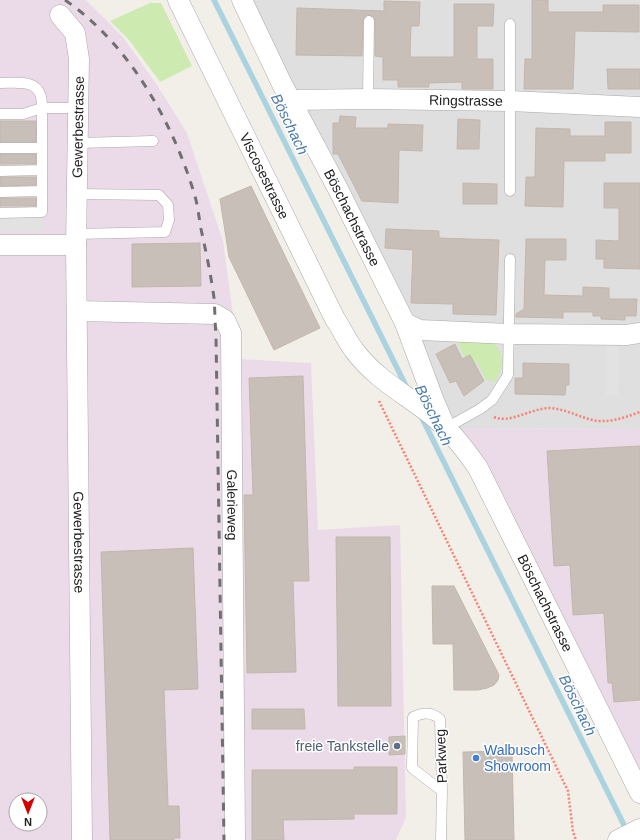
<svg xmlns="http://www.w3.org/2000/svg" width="640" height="840" font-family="Arial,sans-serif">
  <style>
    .residential { fill: #e0dfdf }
    .industrial { fill: #ebdbe8; fill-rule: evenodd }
    .grass { fill: #cdebb0 }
    .parking { fill: #e2e2e2 }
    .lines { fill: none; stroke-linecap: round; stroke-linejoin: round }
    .stream { stroke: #aad3df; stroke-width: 5.5 }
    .building { fill: #c7bfb8; stroke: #c4b6ab }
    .service-casing { stroke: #a9a9a9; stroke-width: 11 }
    .minor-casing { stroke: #a9a9a9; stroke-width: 21 }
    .path { stroke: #fa8072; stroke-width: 2.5; stroke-dasharray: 2 2; stroke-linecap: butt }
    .service { stroke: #fff; stroke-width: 10 }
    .minor { stroke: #fff; stroke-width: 20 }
    .rail { stroke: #707070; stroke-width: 3; stroke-dasharray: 8 8; stroke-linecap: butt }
    .service-dot { fill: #5c6f8a; stroke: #fff; stroke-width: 1.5 }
    .shop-dot { fill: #3f7fe0; stroke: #fff; stroke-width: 1.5 }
    .labels { text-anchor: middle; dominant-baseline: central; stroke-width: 3; stroke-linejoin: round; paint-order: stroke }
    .street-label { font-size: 14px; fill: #222; stroke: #fff }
    .service-label { font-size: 14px; fill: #4e5e75; stroke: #fff; text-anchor: end }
    .shop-label { font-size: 14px; fill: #366cbe; stroke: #fff; text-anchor: start }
    .water-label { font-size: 15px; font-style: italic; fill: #4a7aab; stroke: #fff }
  </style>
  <rect width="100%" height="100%" fill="#f2efe9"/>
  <path class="residential" d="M243 0H640V429L446 428Z"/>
  <path class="industrial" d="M0 0H86L123 37 157 85 187 133 223 241 239 359 311 363 318 530 400 525 406 817 396 840H0ZM16 800H40V824H16Z
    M446 428 640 429V793Z"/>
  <path class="grass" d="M150 3H161L192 66 160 82 129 40 110 21Z
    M456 339 493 343C507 355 503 368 495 382L486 380 477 362 474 363 470 355 465 358Z"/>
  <path class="parking" d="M41 216 46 229 27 232H0V217Z
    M607 342H619L618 395H606Z"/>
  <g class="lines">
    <path class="stream" d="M214 0 407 388
      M421 416 627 831"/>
  </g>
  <path class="building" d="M532 0H548V12H603V5H639V32L575 31 573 89H524L525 59H532Z
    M384 1 420 2 419 26H411L410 57H454V4H494L493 26H477V59H493V89H462V82L429 83V87H398V80H383V57L375 56V21L374 18 369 15 366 16 363 21 362 56 296 55 297 8 384 11Z
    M607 69H640V89H608Z
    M340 116 356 117 355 128H388V124L423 125 422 151 399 150 398 203 362 201 338 154H333V123H339Z
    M458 119 480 120 479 149H457Z
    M0 121H36V142H0Z
    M605 122H631V153H605V161H564L563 207 525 206 526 177H535L536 128 570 129V136H605Z
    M0 154H36V164H0Z
    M0 177H36V185L0 186Z
    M463 183 497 184V204H463Z
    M604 183H640V269L604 268V259H596V240L619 241V208H604Z
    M251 186 320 328 274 350 229 257 220 199Z
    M0 198H36V206H0Z
    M386 229 439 231V238L499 240 496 315 453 314V304L411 303 413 250 385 248Z
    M526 239H566V260H545L544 295 583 296V287L609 288V299H637L636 316H625V320L601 319V316H593V312H563V318L516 317V314L524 309Z
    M200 243 201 286 132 287V244Z
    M455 344 462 359 470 355 484 381 464 396 456 381 450 383 436 354Z
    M523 363 569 364V385H566L565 395 515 394V378H523Z
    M303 376 309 581H293L296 672 247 673 244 495H253L249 378Z
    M640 446V700L614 702 612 683H608L604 613 573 615 570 565 554 566 547 451Z
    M336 537H390L391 706H338Z
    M193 548 198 689 164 690 168 806H179L180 838H174V840H110L101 552Z
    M432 586H454L499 675 498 680 494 685 487 688 478 690H454L453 644H433Z
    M252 709H304L305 729H252Z
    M405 736V754L389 755V737Z
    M512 751 514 840H465L463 752Z
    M354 767H397V814H354V819L283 820 284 840H252V770H354Z"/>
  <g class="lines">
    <g class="service-casing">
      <path id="service" d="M510 24V191
        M0 83C22 83 43 78 42 108L23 114H0
        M368 99 369 21
        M78 143 153 141
        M0 148H42
        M0 171 42 170
        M0 192 42 191
        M0 213 42 212V108H78
        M77 234 165 232 169 220 168 205 159 195 77 194
        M446 428 480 409 492 400 508 375 510 259
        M441 840 442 791 440 719C431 712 424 712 413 717L412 768 442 791"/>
    </g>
    <g class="minor-casing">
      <g id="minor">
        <path id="s1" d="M178 0 335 319C342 329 347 341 354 350 375 379 407 395 434 417 452 432 465 449 478 468L640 793"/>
        <path id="s2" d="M242 0 282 84 339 191 405 323 434 401 444 424"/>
        <path id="s3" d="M60 15 75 33 79 59 76 245 82 840"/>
        <path id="s4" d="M291 100 368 99 510 101 640 107"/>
        <path d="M0 245H76"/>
        <path id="s5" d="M77 311 215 314 225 320 231 333 235 840"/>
        <path d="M405 323 420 330 509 334 626 335 640 333"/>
        <path d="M618 840 640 829"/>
      </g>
    </g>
    <path class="path" d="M379 401 568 791 573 832 576 840
      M494 417C509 424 532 408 550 408 567 409 582 419 598 421 613 422 626 417 640 412"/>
    <use href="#service" class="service"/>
    <use href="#minor" class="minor"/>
    <path class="rail" d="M65 0C129 44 173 122 195 196 198 207 199 218 201 229 206 252 211 275 214 298 215 311 215 324 216 337L224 840"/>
  </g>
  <circle class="service-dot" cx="397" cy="746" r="4"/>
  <circle class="shop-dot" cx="476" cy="758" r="4"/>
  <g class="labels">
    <g class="street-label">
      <text stroke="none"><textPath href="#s4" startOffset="175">Ringstrasse</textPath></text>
      <text transform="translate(78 127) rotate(-89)">Gewerbestrasse</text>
      <text stroke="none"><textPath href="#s1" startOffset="196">Viscosestrasse</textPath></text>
      <text stroke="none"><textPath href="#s2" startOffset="244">Böschachstrasse</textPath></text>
      <text stroke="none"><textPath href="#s5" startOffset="336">Galerieweg</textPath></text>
      <text stroke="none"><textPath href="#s3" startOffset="533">Gewerbestrasse</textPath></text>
      <text stroke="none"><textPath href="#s1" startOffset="715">Böschachstrasse</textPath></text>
      <text transform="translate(441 756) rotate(-92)">Parkweg</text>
    </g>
    <g class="service-label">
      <text x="389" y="746">freie Tankstelle</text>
    </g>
    <g class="shop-label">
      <text x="484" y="750">Walbusch<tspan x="484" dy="16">Showroom</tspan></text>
    </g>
    <g class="water-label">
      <text transform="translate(290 124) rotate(64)">Böschach</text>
      <text transform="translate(434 415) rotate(64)">Böschach</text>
      <text transform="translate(578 705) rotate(64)">Böschach</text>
    </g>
  </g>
  <g transform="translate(28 812) rotate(180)"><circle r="19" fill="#ffffff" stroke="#a7a7a7"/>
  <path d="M0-3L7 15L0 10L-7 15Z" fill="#d40000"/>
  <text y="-6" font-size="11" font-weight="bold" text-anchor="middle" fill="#222222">N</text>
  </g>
</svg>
